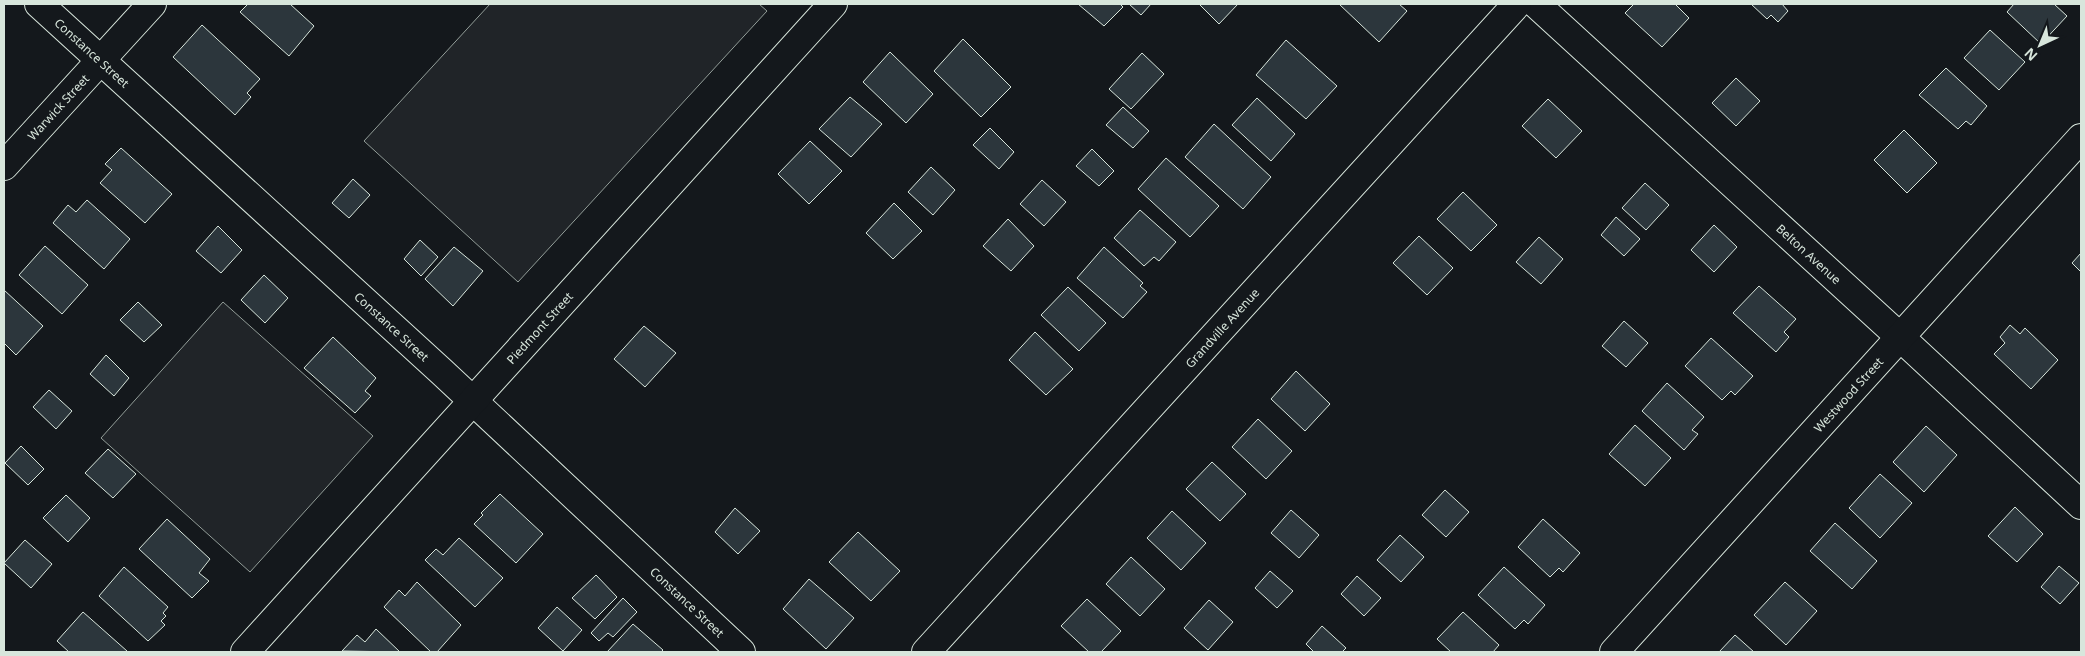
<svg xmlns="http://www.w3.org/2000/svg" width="2085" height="656" font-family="'Noto Sans',sans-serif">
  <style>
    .green { fill: #202428; stroke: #939e99 }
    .building { fill: #2c363c; stroke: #d8e6dc }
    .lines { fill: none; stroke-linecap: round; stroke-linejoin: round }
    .minor-casing { stroke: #d8e6dc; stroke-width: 30 }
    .minor { stroke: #14181c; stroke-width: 28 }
    .labels { text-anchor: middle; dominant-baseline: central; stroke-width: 4; stroke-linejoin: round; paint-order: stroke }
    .street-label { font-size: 12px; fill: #d8e6dc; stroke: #14181c }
  </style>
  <rect width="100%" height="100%" fill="#14181c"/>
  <path class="green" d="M490 4H759L767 11 518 282 364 141Z
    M223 302 373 436 250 572 101 438Z"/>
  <path class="building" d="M248 4H290L314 26 289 56 240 12Z
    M1078 4H1120L1123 7 1104 26Z
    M1129 4H1151L1141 15Z
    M1199 4H1238L1219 24Z
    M1339 4H1399L1407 11 1379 42Z
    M1634 4H1675L1689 18 1662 47 1625 13Z
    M1751 4H1782L1788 11 1778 22 1771 15 1767 19Z
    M2014 4H2054L2067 16 2041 44 2007 12Z
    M202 25 260 79 247 93 251 97 235 115 173 57Z
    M1990 30 2025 62 1999 90 1964 58Z
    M963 39 1011 87 981 117 934 71Z
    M1286 40 1337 86 1306 119 1256 75Z
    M890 52 933 94 906 123 863 82Z
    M1142 53 1164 74 1131 109 1109 89Z
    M1946 68 1987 106 1971 125 1966 121 1958 129 1919 95Z
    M1736 78 1760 101 1736 126 1712 103Z
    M850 97 882 124 851 157 819 129Z
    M1257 98 1295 134 1271 161 1232 125Z
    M1548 99 1582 131 1556 158 1522 126Z
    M1123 107 1149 131 1133 148 1106 125Z
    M1214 124 1271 177 1243 209 1185 157Z
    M990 128 1014 152 999 169 973 145Z
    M1904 130 1937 163 1907 193 1874 160Z
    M810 141 842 171 809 204 778 174Z
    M121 148 172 194 145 223 100 183 112 170 105 164Z
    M1092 149 1114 171 1099 186 1076 166Z
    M1166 158 1219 206 1190 237 1138 189Z
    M931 167 955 190 933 215 908 192Z
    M353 179 370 195 349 218 332 203Z
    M1042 180 1066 202 1044 226 1020 204Z
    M1645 183 1669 205 1646 230 1622 208Z
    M1463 192 1497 225 1471 251 1437 219Z
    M87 200 130 239 104 269 53 223 68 205 76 212Z
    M894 203 922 231 893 259 866 233Z
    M1140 210 1176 242 1159 261 1154 257 1144 266 1114 238Z
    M1616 217 1640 239 1624 256 1601 235Z
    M1008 219 1034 246 1011 271 983 246Z
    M1714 225 1737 247 1714 272 1691 250Z
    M218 226 242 250 221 273 196 251Z
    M1419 236 1453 268 1427 295 1393 263Z
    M1539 237 1563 259 1541 284 1516 262Z
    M420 240 438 257 421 276 404 259Z
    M45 246 88 285 62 314 19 275Z
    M454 247 483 271 453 306 425 279Z
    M1104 247 1143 283 1140 286 1147 292 1123 318 1077 278Z
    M2081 253V272L2072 263Z
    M264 275 288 298 265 323 241 300Z
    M1759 286 1796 319 1784 332 1789 337 1776 352 1733 313Z
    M1068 287 1106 323 1079 351 1041 315Z
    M4 290 43 326 16 355 4 343Z
    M138 302 162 325 144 342 120 320Z
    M1624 321 1648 343 1626 367 1602 346Z
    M2010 325 2020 334 2025 328 2058 360 2031 389 1994 354 2005 343 2000 337Z
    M644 326 676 353 645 387 614 359Z
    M1035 332 1073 369 1046 395 1009 360Z
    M333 337 376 378 365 391 371 396 355 413 304 368Z
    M1711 338 1753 376 1735 395 1731 391 1722 400 1685 366Z
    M106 355 129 378 114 396 90 374Z
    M1296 371 1330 404 1305 431 1271 399Z
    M1667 383 1704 417 1692 430 1698 434 1684 450 1642 411Z
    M49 390 72 411 56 429 33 407Z
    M1258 419 1292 451 1266 479 1232 447Z
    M1635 425 1671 458 1645 486 1609 454Z
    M1926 426 1957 455 1924 492 1893 462Z
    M21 446 44 469 28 485 5 463Z
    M108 449 136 474 113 498 85 473Z
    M1212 462 1246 494 1220 521 1186 489Z
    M1880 474 1912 503 1880 538 1849 508Z
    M1445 490 1469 512 1446 537 1422 515Z
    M500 494 543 534 516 563 474 524 483 515 481 513Z
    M66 495 90 518 68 542 43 518Z
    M2015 507 2043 534 2017 562 1988 536Z
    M735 508 760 531 738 554 715 532Z
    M1291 510 1319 535 1299 558 1271 533Z
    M1172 511 1206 543 1181 570 1147 538Z
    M167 519 210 559 199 573 209 581 192 598 139 549Z
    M1543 519 1580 553 1563 572 1559 568 1550 577 1518 547Z
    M1835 523 1877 561 1852 589 1810 551Z
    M858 532 900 571 871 601 829 562Z
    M1400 535 1424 557 1401 582 1377 560Z
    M459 538 503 578 475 607 425 560 436 549 443 555Z
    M25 540 52 564 31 588 4 563Z
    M1131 557 1165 589 1140 616 1106 584Z
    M2059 566 2079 583 2060 604 2041 587Z
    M124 567 168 607 163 613 166 616 161 621 165 625 148 641 99 596Z
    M1504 567 1545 605 1528 624 1524 620 1515 629 1478 595Z
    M1270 571 1293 591 1277 608 1255 588Z
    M596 575 617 597 595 619 572 598Z
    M1357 576 1381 598 1364 616 1341 594Z
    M809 579 854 618 826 649 783 609Z
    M417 582 461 625 437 652H431L384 607 399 590 405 596Z
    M1785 582 1817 611 1786 645 1754 615Z
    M623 598 637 612 613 637 608 633 599 641 591 633Z
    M1087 599 1121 631 1101 652H1089L1061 626Z
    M1209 600 1233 622 1208 650 1184 628Z
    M557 607 582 630 563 651 538 628Z
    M83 612 127 651 125 652H69L57 641Z
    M1463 612 1499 645 1493 652H1451L1437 639Z
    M633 624 663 650 661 652H607Z
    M1322 626 1346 648 1342 652H1314L1306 644Z
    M376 629 400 652 342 651 357 635 365 642Z
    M1735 635 1754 652H1719Z"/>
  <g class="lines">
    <g class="minor-casing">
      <g id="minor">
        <path id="s1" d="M39 4 442 372 741 652"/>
        <path id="s2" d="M1536 4 1900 337 2081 505"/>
        <path id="s3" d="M4 166 152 4"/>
        <path id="s4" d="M245 652 833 4"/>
        <path id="s5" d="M926 652 1517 4"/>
        <path id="s6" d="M1614 652 2081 138"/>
      </g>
    </g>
    <use href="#minor" class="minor"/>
  </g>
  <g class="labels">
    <g class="street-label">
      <text stroke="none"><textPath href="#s1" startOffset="72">Constance Street</textPath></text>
      <text stroke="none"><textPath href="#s3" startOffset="80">Warwick Street</textPath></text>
      <text stroke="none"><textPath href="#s2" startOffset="370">Belton Avenue</textPath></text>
      <text stroke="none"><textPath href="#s1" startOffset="478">Constance Street</textPath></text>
      <text stroke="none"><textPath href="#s4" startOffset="438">Piedmont Street</textPath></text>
      <text stroke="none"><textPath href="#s5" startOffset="439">Grandville Avenue</textPath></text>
      <text stroke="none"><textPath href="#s6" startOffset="348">Westwood Street</textPath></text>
      <text stroke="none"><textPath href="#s1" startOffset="882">Constance Street</textPath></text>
    </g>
  </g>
  <rect width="2085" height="656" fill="none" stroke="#d8e6dc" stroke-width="10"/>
  <g transform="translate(2040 45) rotate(224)" stroke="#14181c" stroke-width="4" paint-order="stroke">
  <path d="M0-4L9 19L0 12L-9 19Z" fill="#d8e6dc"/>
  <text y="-8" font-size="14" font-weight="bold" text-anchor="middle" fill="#d8e6dc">N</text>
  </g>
</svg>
